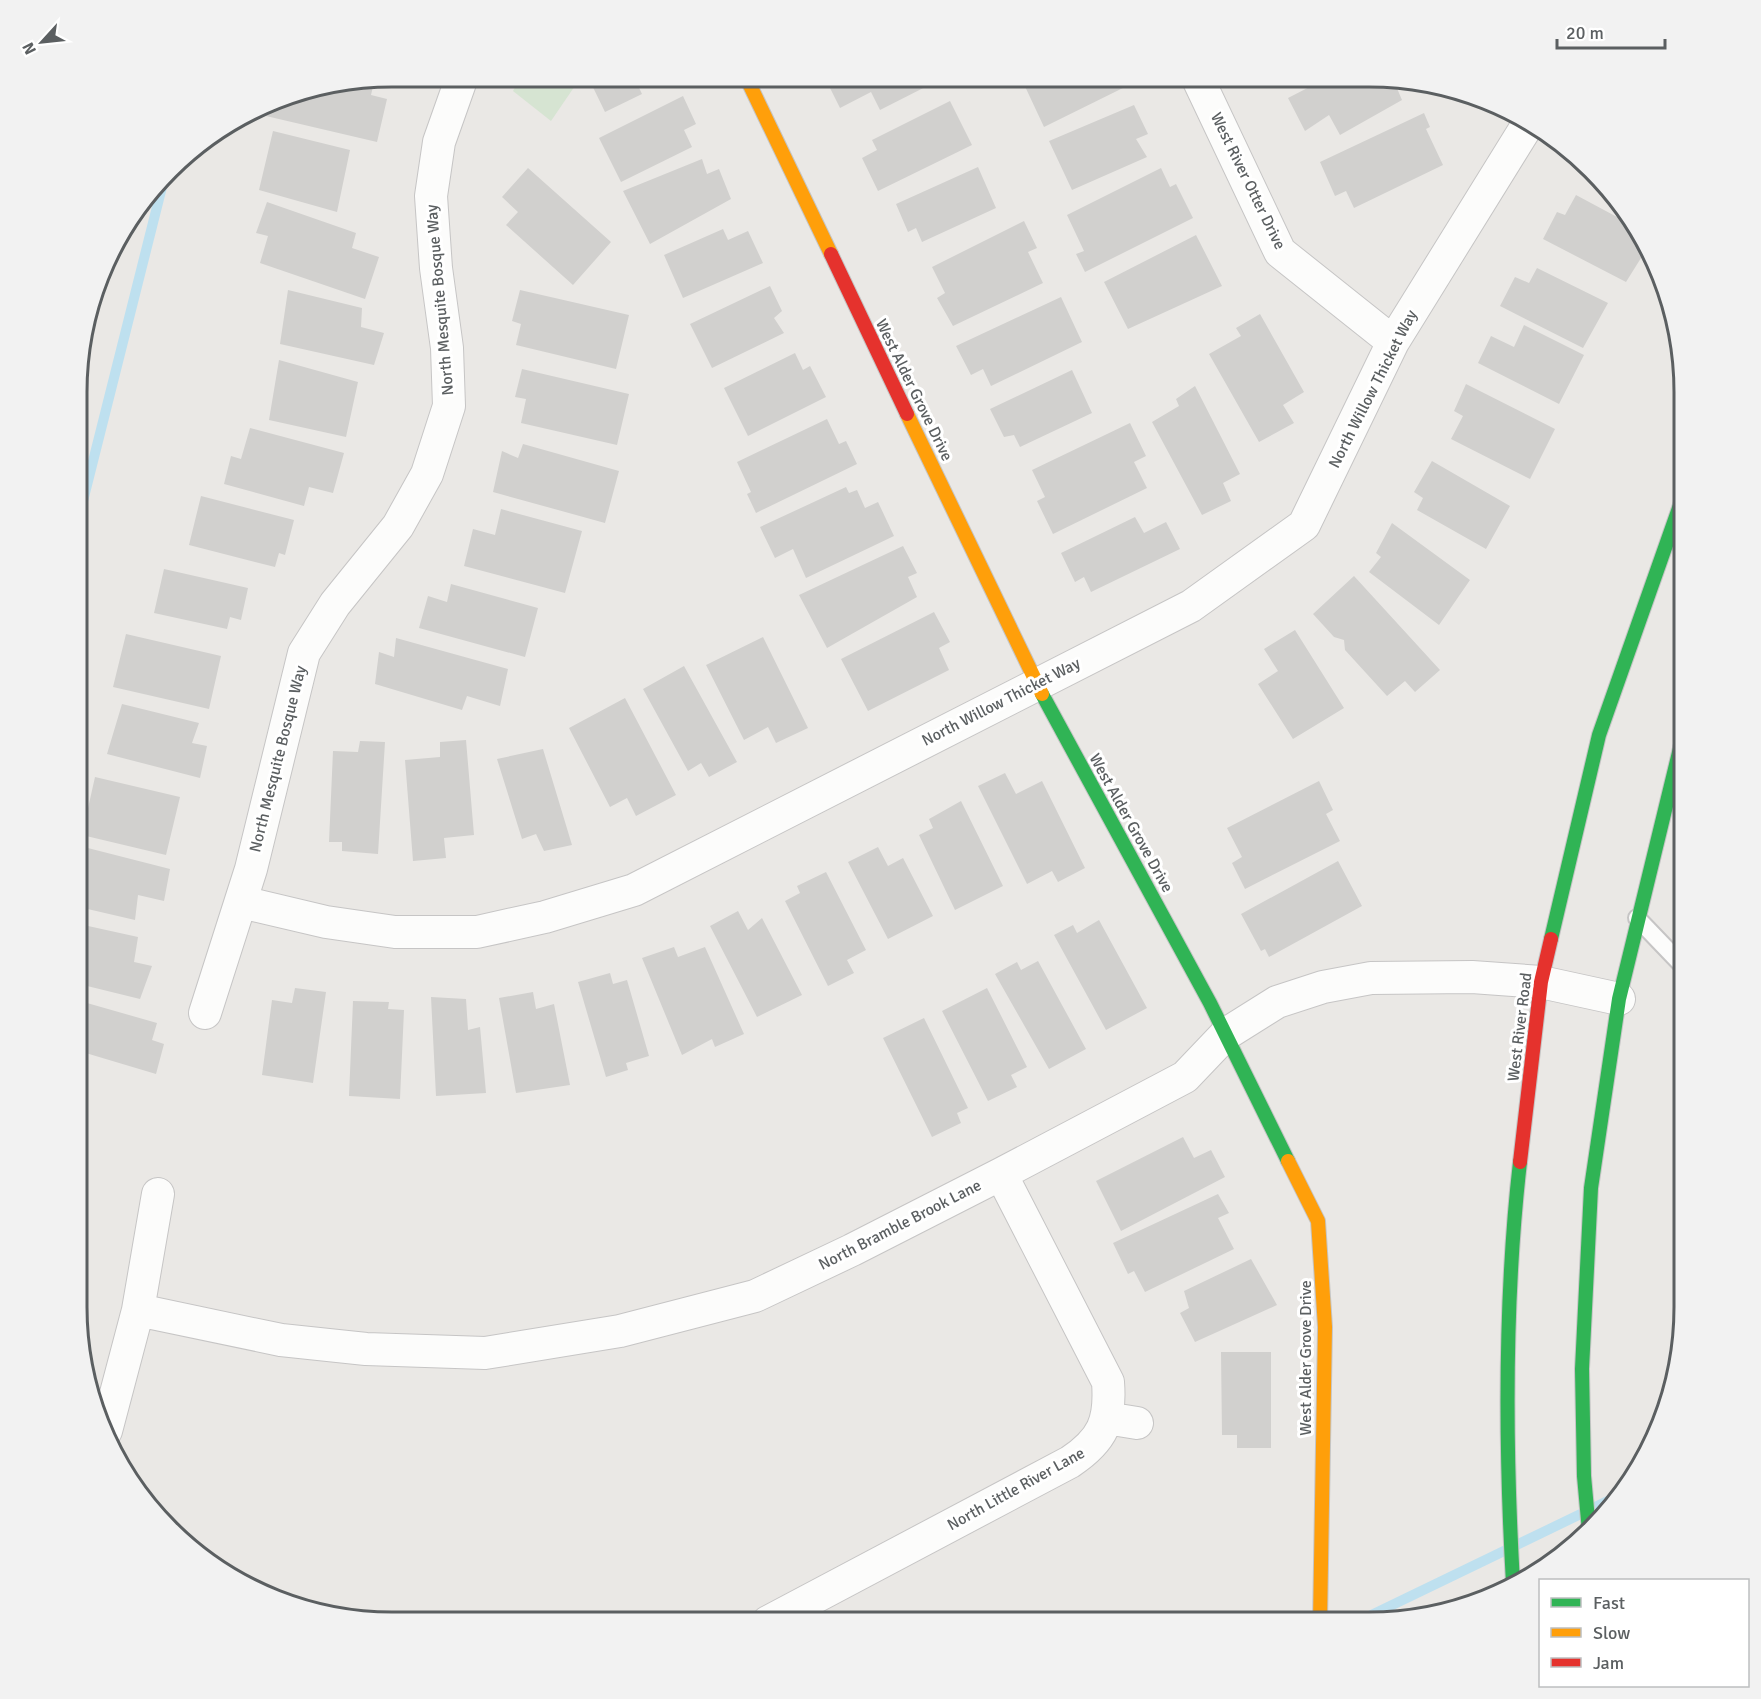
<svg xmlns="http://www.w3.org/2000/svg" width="1761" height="1699" font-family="Signika,sans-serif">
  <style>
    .green { fill: #d6e4d2 }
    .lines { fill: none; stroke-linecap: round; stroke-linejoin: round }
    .stream { stroke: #bee0ef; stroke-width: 10 }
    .building { fill: #d1d0ce }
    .lane-casing { stroke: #c6c5c5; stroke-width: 20 }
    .street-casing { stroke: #c6c5c5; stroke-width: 34 }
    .fast-casing { stroke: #c5c5c5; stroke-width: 16 }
    .slow-casing { stroke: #c5c5c5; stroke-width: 16 }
    .jam-casing { stroke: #c5c5c5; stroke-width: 16 }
    .lane { stroke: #fcfcfb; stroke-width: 16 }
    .street { stroke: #fcfcfb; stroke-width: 32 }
    .fast { stroke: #30b455; stroke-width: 14 }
    .slow { stroke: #ff9f0a; stroke-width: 14 }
    .jam { stroke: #e5322d; stroke-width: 14 }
    .labels { text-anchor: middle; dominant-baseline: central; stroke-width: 6; stroke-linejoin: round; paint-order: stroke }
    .street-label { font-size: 16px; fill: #5b5f61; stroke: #fff }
    .rim { fill: none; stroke: #5b5f61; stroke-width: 3 }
  </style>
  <rect width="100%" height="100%" fill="#eae8e5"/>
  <path class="green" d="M521 77H581L551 121 513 91Z"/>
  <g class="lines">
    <path class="stream" d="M82 505 164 179
      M1357 1622 1620 1495"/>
  </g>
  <path class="building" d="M588 77H634L642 94 605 112Z
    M825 78H943L880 110 871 92 840 108Z
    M1026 78H1125L1129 85 1044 127 1022 80Z
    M1325 79H1393L1402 100 1340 135 1329 115 1305 131 1288 98Z
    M368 80 374 82 371 95 387 99 377 142 266 116 268 106 290 93Z
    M683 96 696 124 684 130 692 147 621 182 599 138Z
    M950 101 972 145 878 191 862 158 877 150 872 140Z
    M1134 105 1148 134 1136 139 1147 157 1072 190 1049 141Z
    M1424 113 1430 127 1426 129 1443 165 1354 208 1346 191 1335 196 1320 162Z
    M273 131 350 150 337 212 259 190Z
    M702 159 707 174 719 169 731 199 650 244 623 191Z
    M978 167 996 208 922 242 916 228 908 232 896 204Z
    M528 168 611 242 573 285 506 225 518 212 502 197Z
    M1161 168 1170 187 1176 184 1193 218 1085 272 1076 254 1084 251 1067 215Z
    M1576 195 1632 225 1646 250 1626 282 1543 239 1557 212 1565 215Z
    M267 202 356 233 352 248 379 257 365 299 260 263 268 236 256 233Z
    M1024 221 1037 248 1028 252 1043 283 953 326 937 298 945 293 932 267Z
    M723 229 728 240 748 231 763 263 683 298 664 255Z
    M1196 235 1222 286 1128 329 1104 282Z
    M1537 268 1608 303 1583 348 1500 306 1515 277 1529 283Z
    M770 286 782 311 774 318 784 333 712 368 690 324Z
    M288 290 362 308 361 327 384 333 374 365 280 344Z
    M520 290 629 315 616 369 516 345 521 324 512 321Z
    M1061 297 1082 342 991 386 983 369 971 375 956 346Z
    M1260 314 1304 392 1283 405 1294 423 1259 442 1209 354 1241 336 1236 328Z
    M1524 325 1584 355 1559 404 1478 363 1491 336 1514 347Z
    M795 353 803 370 810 366 826 397 748 436 724 388Z
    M279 360 358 382 346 437 269 420Z
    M522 369 629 394 617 445 521 423 526 399 515 397Z
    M1072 370 1092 413 1020 447 1014 435 1004 437 990 409Z
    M1466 384 1555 429 1530 479 1451 439 1463 416 1454 411Z
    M1195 386 1240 474 1223 483 1231 501 1202 515 1152 422 1179 406 1176 399Z
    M827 419 839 444 846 441 857 464 756 513 747 494 751 492 737 462Z
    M1130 423 1146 456 1134 462 1147 488 1053 534 1037 501 1045 497 1032 470Z
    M250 428 344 453 333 493 309 487 304 506 224 484 231 456 241 459Z
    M523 444 619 471 605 523 493 492 502 451 518 458Z
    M1432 461 1510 506 1486 549 1417 510 1423 498 1414 492Z
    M846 487 849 493 857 490 865 508 878 502 894 536 806 578 793 549 775 558 760 527Z
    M201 496 294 520 285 555 279 553 275 567 189 545Z
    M501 509 582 531 565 593 464 566 473 529 495 535Z
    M1135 517 1144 533 1166 522 1180 549 1091 592 1084 577 1075 582 1061 553Z
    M1392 523 1470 580 1439 625 1369 572 1381 557 1376 553Z
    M903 546 917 573 908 577 917 597 827 648 799 595Z
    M164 569 248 588 241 620 230 617 227 629 154 613Z
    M1354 576 1440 670 1415 692 1405 681 1387 696 1345 650 1344 640 1334 637 1313 614Z
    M451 584 538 608 525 657 419 628 428 596 447 602Z
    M934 612 950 642 939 648 949 670 868 711 841 659Z
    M1295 630 1344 708 1293 739 1258 684 1278 671 1264 649Z
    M126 634 221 656 209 709 113 687Z
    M763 637 808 728 776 743 768 727 744 740 706 665Z
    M396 638 508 669 500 706 467 696 462 710 375 684 379 652 394 657Z
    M684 666 737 762 709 777 701 763 688 771 643 689Z
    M625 698 676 795 636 816 627 798 610 807 569 728Z
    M122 704 199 723 192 743 207 746 200 778 107 754Z
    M466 740 474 835 444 838 446 858 413 861 405 760 440 757V742Z
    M360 741 385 742 378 854 342 851V842H329L333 751 358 752Z
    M543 749 572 845 544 851 536 834 522 839 497 759Z
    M1005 773 1016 794 1042 781 1085 868 1058 882 1052 871 1027 884 978 786Z
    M95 777 180 797 166 855 82 835Z
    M1319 781 1333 810 1326 814 1340 841 1245 889 1232 863 1242 857 1227 828Z
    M961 801 1003 886 955 910 919 835 933 828 929 819Z
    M80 846 170 869 164 901 138 895 135 920 79 907Z
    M878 847 888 866 903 858 933 916 888 939 848 862Z
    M1338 861 1362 906 1269 957 1265 949 1261 951 1241 914Z
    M826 872 866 950 847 960 854 973 828 986 785 901 800 893 797 886Z
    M738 911 748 930 762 918 802 995 757 1017 710 926Z
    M1099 920 1147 1008 1106 1030 1054 935 1073 925 1077 933Z
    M79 924 138 937 134 962 152 966 140 999 79 984Z
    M674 947 678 957 705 947 744 1034 715 1047 712 1039 682 1055 642 958Z
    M1038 961 1086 1049 1049 1069 995 974 1017 962 1021 970Z
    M610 973 613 984 627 980 649 1056 626 1063 628 1070 606 1077 578 982Z
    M295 988 326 992 313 1083 262 1075 272 1000 292 1003Z
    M987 988 1027 1067 1011 1075 1017 1087 988 1101 942 1011Z
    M533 992 536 1009 554 1004 570 1085 516 1093 499 998Z
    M431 997 466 999 468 1030 480 1027 486 1093 436 1096Z
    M80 1001 157 1023 152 1040 164 1044 156 1074 79 1051Z
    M353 1001 389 1002 388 1009 404 1010 400 1099 349 1096Z
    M924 1018 968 1108 957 1113 961 1123 932 1137 883 1038Z
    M1183 1137 1194 1158 1211 1150 1225 1177 1121 1231 1096 1181Z
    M1218 1194 1229 1213 1218 1218 1234 1249 1145 1292 1134 1271 1128 1274 1113 1243Z
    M1251 1259 1277 1305 1195 1342 1180 1313 1189 1308 1184 1291Z
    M1221 1352H1271V1448H1237V1435H1222Z"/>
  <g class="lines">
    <g class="lane-casing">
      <path id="lane" d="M1637 918 1684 967"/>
    </g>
    <g class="street-casing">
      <path id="street" d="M1198 79 1280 252 1393 342
        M241 902 326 922 395 932H477L545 917 634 890 1191 606 1304 525 1393 342 1530 121
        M205 1013 251 869 304 653 335 604 398 526 427 474 449 406 447 348 436 268 431 196 439 142 462 77
        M138 1310 281 1340 366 1349 485 1353 620 1331 755 1296 852 1250 1001 1174 1185 1077 1226 1034 1277 1002 1323 987 1371 978 1472 977 1541 982 1619 999
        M1106 1418 1137 1423
        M106 1431 138 1310 158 1194
        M768 1622 1070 1462C1103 1440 1111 1421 1108 1382L1001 1174"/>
    </g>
    <g class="fast-casing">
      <path id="fast" d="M1042 694 1210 1003 1288 1161
        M1551 939 1599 735 1684 494
        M1589 1531 1584 1476 1582 1369 1591 1188 1619 999 1684 732
        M1513 1583C1505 1443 1504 1302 1520 1162"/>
    </g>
    <g class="slow-casing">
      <path id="slow" d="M746 77 831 254
        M907 414 1042 694
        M1288 1161 1318 1221 1325 1327 1320 1622"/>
    </g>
    <g class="jam-casing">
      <path id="jam" d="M831 254 907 414
        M1520 1162 1541 982 1551 939"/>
    </g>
    <use href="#lane" class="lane"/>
    <use href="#street" class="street"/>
    <use href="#fast" class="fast"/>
    <use href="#slow" class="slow"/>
    <use href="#jam" class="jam"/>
  </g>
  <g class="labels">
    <g class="street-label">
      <text transform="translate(1248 181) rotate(64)">West River Otter Drive</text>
      <text transform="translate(440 300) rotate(-95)">North Mesquite Bosque Way</text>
      <text transform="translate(1373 389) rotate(-63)">North Willow Thicket Way</text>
      <text transform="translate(914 390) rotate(64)">West Alder Grove Drive</text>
      <text transform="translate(1001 702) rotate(-27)">North Willow Thicket Way</text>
      <text transform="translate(278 759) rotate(-76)">North Mesquite Bosque Way</text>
      <text transform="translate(1131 823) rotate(61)">West Alder Grove Drive</text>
      <text transform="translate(1520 1027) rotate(-83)">West River Road</text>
      <text transform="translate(900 1225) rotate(-27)">North Bramble Brook Lane</text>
      <text transform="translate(1306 1358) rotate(-90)">West Alder Grove Drive</text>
      <text transform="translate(1016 1489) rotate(-29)">North Little River Lane</text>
    </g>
  </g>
  <path d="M0 0H1761V1699H0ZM392 87H1369A305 305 0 0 1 1674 392V1307A305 305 0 0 1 1369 1612H392A305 305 0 0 1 87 1307V392A305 305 0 0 1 392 87Z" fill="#f2f2f2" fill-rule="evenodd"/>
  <path class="rim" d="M392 87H1369A305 305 0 0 1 1674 392V1307A305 305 0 0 1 1369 1612H392A305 305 0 0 1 87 1307V392A305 305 0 0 1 392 87Z"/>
  <rect x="1539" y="1579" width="210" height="108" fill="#ffffff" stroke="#bdbfc0" stroke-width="1.5"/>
  <rect x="1551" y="1598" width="30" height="9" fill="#30b455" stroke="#bdbfc0" stroke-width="1.5"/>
  <text x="1593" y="1609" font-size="18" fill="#5b5f61">Fast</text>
  <rect x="1551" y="1628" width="30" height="9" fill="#ff9f0a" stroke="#bdbfc0" stroke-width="1.5"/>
  <text x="1593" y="1639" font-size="18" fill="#5b5f61">Slow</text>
  <rect x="1551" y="1658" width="30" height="9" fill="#e5322d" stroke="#bdbfc0" stroke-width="1.5"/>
  <text x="1593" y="1669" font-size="18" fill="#5b5f61">Jam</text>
  <g transform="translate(42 42) rotate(243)" stroke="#ffffff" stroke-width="4.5" paint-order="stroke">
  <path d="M0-4.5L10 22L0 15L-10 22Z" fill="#5b5f61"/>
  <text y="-9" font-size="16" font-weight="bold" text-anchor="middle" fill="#5b5f61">N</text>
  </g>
  <path d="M1557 39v9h108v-9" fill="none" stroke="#5b5f61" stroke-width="3"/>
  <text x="1566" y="39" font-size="18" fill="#5b5f61" stroke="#ffffff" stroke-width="4.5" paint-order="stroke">20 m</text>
</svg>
